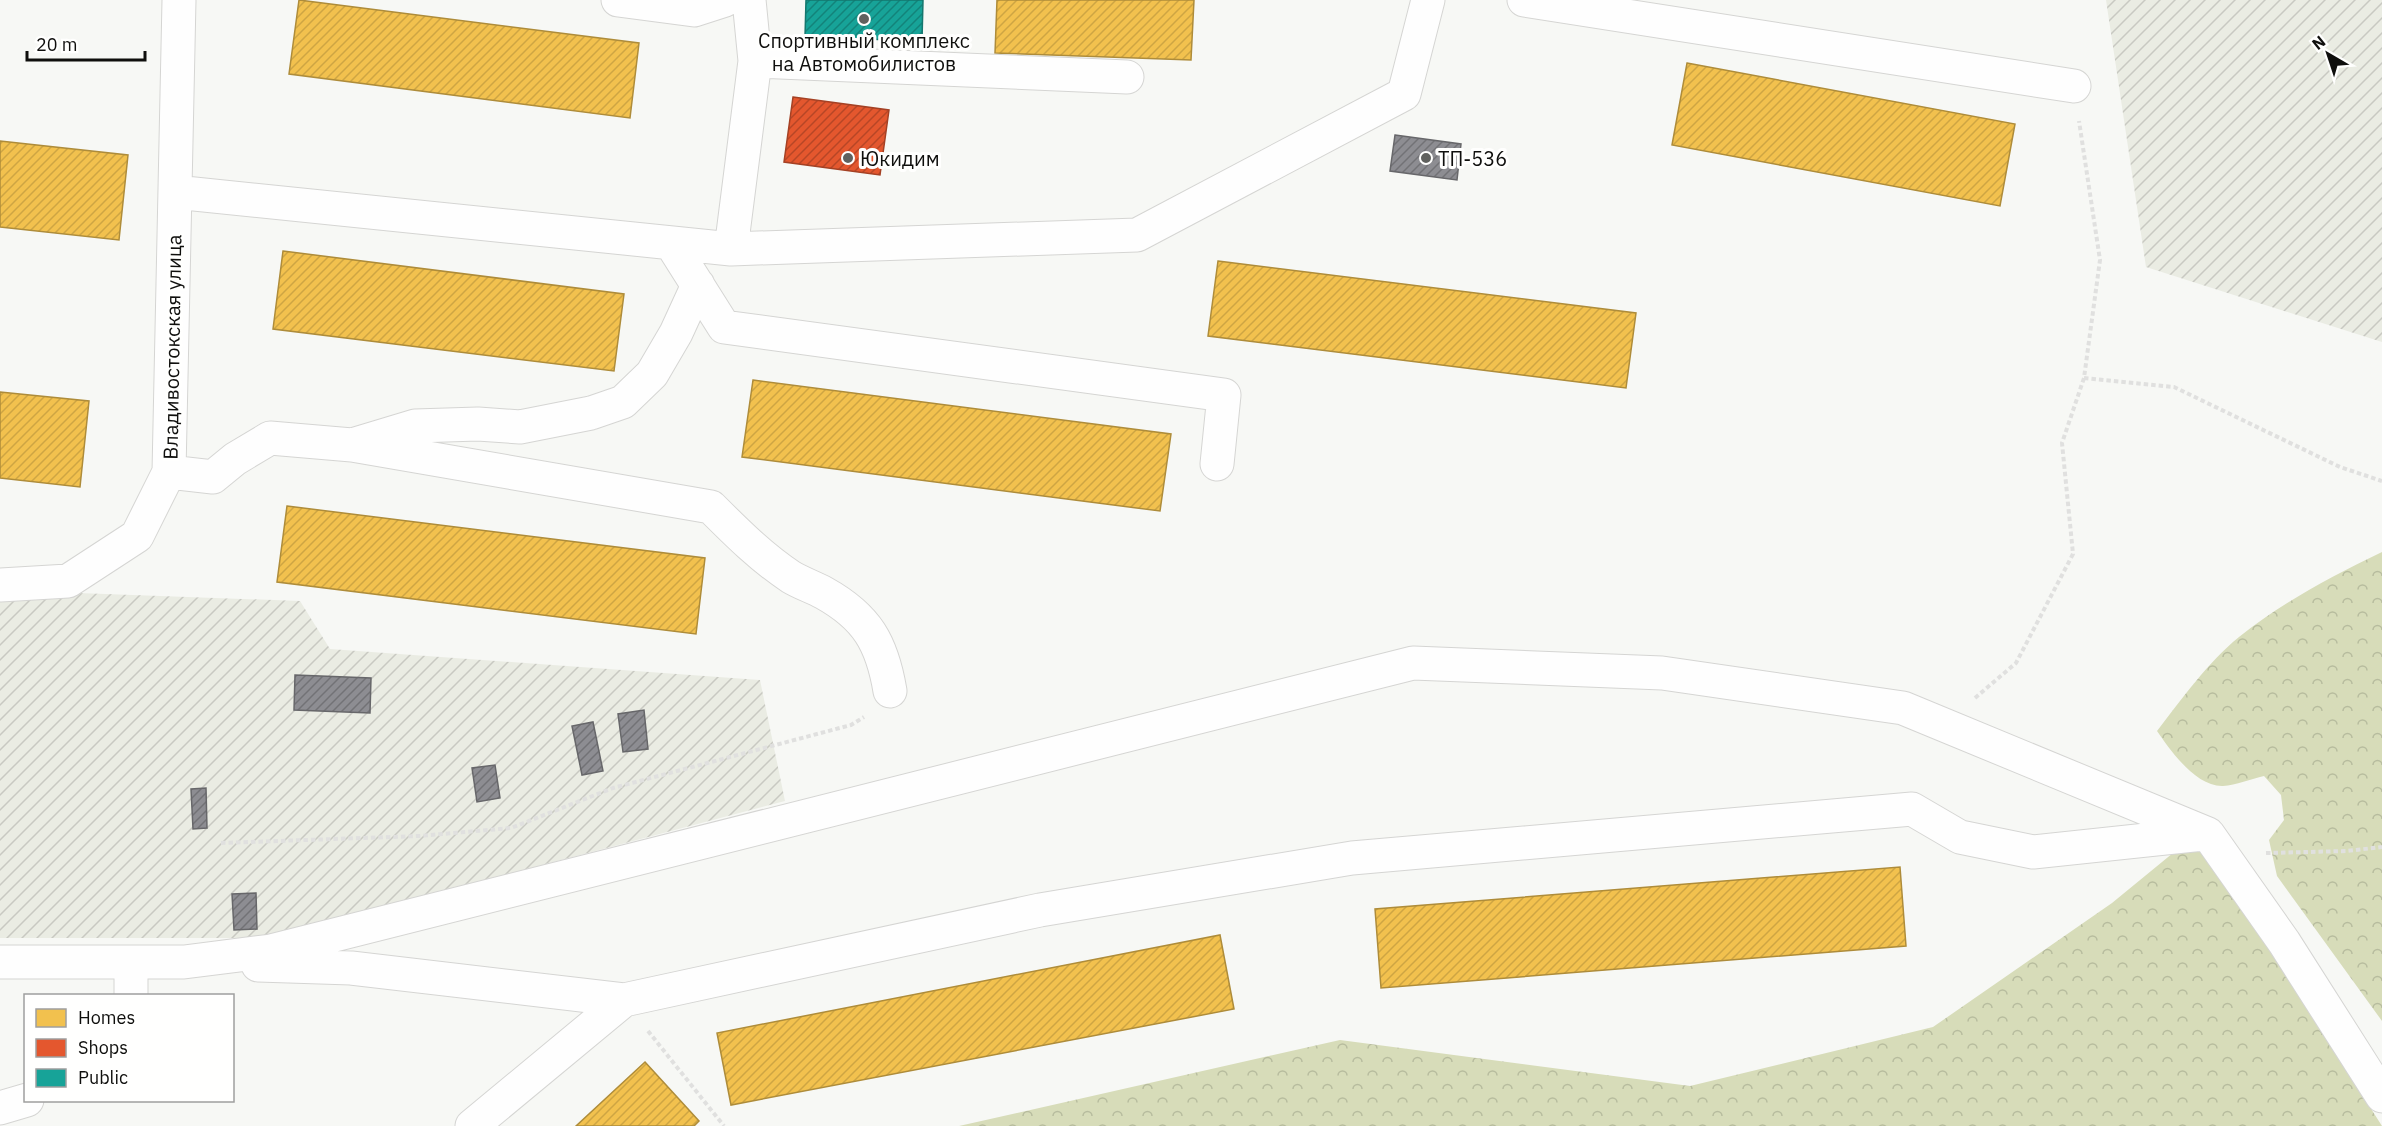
<svg xmlns="http://www.w3.org/2000/svg" width="2382" height="1126" font-family="'IBM Plex Sans',sans-serif">
  <style>
    .industrial { fill: url(#industrial-furrows) }
    .forest { fill: url(#forest-crowns) }
    .homes { fill: url(#homes-hatch); stroke: #ae8c3a; stroke-width: 1.5 }
    .shops { fill: url(#shops-hatch); stroke: #a44124; stroke-width: 1.5 }
    .public { fill: url(#public-hatch); stroke: #15776e; stroke-width: 1.5 }
    .industry { fill: url(#industry-hatch); stroke: #67676a; stroke-width: 1.5 }
    .lines { fill: none; stroke-linecap: round; stroke-linejoin: round }
    .minor-casing { stroke: #d5d5d3; stroke-width: 35 }
    .path { stroke: #e0e0df; stroke-width: 4; stroke-dasharray: 4.5 3; stroke-linecap: butt }
    .minor { stroke: #fefefe; stroke-width: 33 }
    .poi-dot { fill: #60615e; stroke: #fffffe; stroke-width: 2 }
    .labels { text-anchor: middle; dominant-baseline: central; stroke-width: 6; stroke-linejoin: round; paint-order: stroke }
    .poi-label { font-size: 20px; fill: #0f0f0d; stroke: #fffffe; text-anchor: start }
    .street-label { font-size: 20px; fill: #0f0f0d; stroke: #fffffe }
  </style>
  <defs>
    <pattern id="industrial-furrows" width="10" height="10" patternUnits="userSpaceOnUse" patternTransform="scale(1.5)"><rect width="10" height="10" fill="#eaece3"/><path d="M-1 1l2-2M0 10L10 0M9 11l2-2" fill="none" stroke="#c8c9c2"/></pattern>
    <pattern id="forest-crowns" width="20" height="18" patternUnits="userSpaceOnUse" patternTransform="scale(1.5)"><rect width="20" height="18" fill="#d7dcb9"/><path d="M2 6a3 3 0 1 1 6 0M12 15a3 3 0 1 1 6 0" fill="none" stroke="#b7bc9e"/></pattern>
    <pattern id="homes-hatch" width="6" height="6" patternUnits="userSpaceOnUse" patternTransform="scale(1.5)"><rect width="6" height="6" fill="#f2c14e"/><path d="M-1 1l2-2M0 6l6-6M5 7l2-2" fill="none" stroke="#cea543"/></pattern>
    <pattern id="shops-hatch" width="6" height="6" patternUnits="userSpaceOnUse" patternTransform="scale(1.5)"><rect width="6" height="6" fill="#e4572e"/><path d="M-1 1l2-2M0 6l6-6M5 7l2-2" fill="none" stroke="#b74626"/></pattern>
    <pattern id="public-hatch" width="6" height="6" patternUnits="userSpaceOnUse" patternTransform="scale(1.5)"><rect width="6" height="6" fill="#17a398"/><path d="M-1 1l2-2M0 6l6-6M5 7l2-2" fill="none" stroke="#13837a"/></pattern>
    <pattern id="industry-hatch" width="6" height="6" patternUnits="userSpaceOnUse" patternTransform="scale(1.5)"><rect width="6" height="6" fill="#8d8d92"/><path d="M-1 1l2-2M0 6l6-6M5 7l2-2" fill="none" stroke="#727276"/></pattern>
  </defs>
  <rect width="100%" height="100%" fill="#f7f8f5"/>
  <path class="industrial" d="M2106 0H2382V342L2146 267Z
    M78 593 300 601 330 649 760 680 785 801 265 938H0V600Z"/>
  <path class="forest" d="M2382 552V1021L2277 876 2269 840 2284 820 2281 795 2264 776C2251 779 2236 785 2223 786 2196 787 2170 750 2157 731 2182 699 2208 662 2239 637 2283 602 2332 576 2382 552Z
    M2201 842 2382 1126H959L1340 1040 1690 1086 1933 1027 2112 903 2173 853Z"/>
  <path class="homes" d="M299 0 639 43 630 118 289 74Z
    M997 0H1194L1191 60 995 53Z
    M1687 63 2015 124 2000 206 1672 145Z
    M0 141 128 155 119 240 0 227Z
    M283 251 624 294 614 371 273 329Z
    M1218 261 1636 313 1626 388 1208 336Z
    M753 380 1171 434 1160 511 742 457Z
    M0 392 89 401 80 487 0 478Z
    M287 506 705 558 696 634 277 582Z
    M1900 867 1906 946 1381 988 1375 909Z
    M1220 935 1234 1009 731 1105 717 1033Z
    M645 1062 699 1121 694 1126H576Z"/>
  <path class="shops" d="M793 97 889 110 880 175 784 162Z"/>
  <path class="public" d="M806 0H923L922 41 805 37Z"/>
  <path class="industry" d="M1395 135 1461 144 1457 180 1390 171Z
    M295 675 371 678 370 713 294 710Z
    M644 710 648 749 623 752 618 714Z
    M593 722 603 771 582 775 572 726Z
    M495 765 500 798 477 802 472 768Z
    M206 788 207 828 193 829 191 789Z
    M256 893 257 929 234 930 232 894Z"/>
  <g class="lines">
    <g class="minor-casing">
      <path id="minor" d="M618 0 694 10 725 0
        M749 0 755 61 1127 77
        M1524 0 2074 86
        M175 192 731 249 1137 235 1404 94 1428 0
        M671 243 724 327 1224 395 1217 464
        M731 249 755 61
        M352 445 711 507C737 533 761 557 791 577 801 583 813 587 824 593 867 617 882 643 890 691
        M169 472 213 477 235 459 270 438 352 445 415 426 478 424 520 427 591 413 623 402 652 374 676 333 698 285
        M0 585 68 581 137 536 169 472 179 0
        M0 962H184L271 951 1413 663 1662 673 1903 708 2208 834 2284 942 2382 1096
        M131 962V996
        M258 965 351 968 624 1000 1040 910 1352 858 1912 809 1960 837 2033 852 2203 834
        M0 1108 27 1100
        M472 1126 624 1000"/>
    </g>
    <path class="path" d="M2084 378 2174 387 2340 467 2382 481
      M1975 698 2016 663 2073 554 2062 443 2084 378 2100 260 2079 121
      M221 843 419 836 511 828 613 788 851 725 864 717
      M2266 853 2347 851 2382 847
      M648 1031 724 1126"/>
    <use href="#minor" class="minor"/>
  </g>
  <g class="poi-dot">
    <circle cx="864" cy="19" r="6"/>
    <circle cx="848" cy="158" r="6"/>
    <circle cx="1426" cy="158" r="6"/>
  </g>
  <g class="labels">
    <g class="poi-label">
      <text x="864" y="40" text-anchor="middle">Спортивный комплекс<tspan x="864" dy="23">на Автомобилистов</tspan></text>
      <text x="860" y="158">Юкидим</text>
      <text x="1438" y="158">ТП-536</text>
    </g>
    <g class="street-label">
      <text transform="translate(172 347) rotate(-89)">Владивостокская улица</text>
    </g>
  </g>
  <rect x="24" y="994" width="210" height="108" fill="#fffffe" stroke="#9f9f9e" stroke-width="1.5"/>
  <rect x="36" y="1009" width="30" height="18" fill="#f2c14e" stroke="#9f9f9e" stroke-width="1.5"/>
  <text x="78" y="1024" font-size="18" fill="#0f0f0d">Homes</text>
  <rect x="36" y="1039" width="30" height="18" fill="#e4572e" stroke="#9f9f9e" stroke-width="1.5"/>
  <text x="78" y="1054" font-size="18" fill="#0f0f0d">Shops</text>
  <rect x="36" y="1069" width="30" height="18" fill="#17a398" stroke="#9f9f9e" stroke-width="1.5"/>
  <text x="78" y="1084" font-size="18" fill="#0f0f0d">Public</text>
  <g transform="translate(2328 54) rotate(321)" stroke="#fffffe" stroke-width="4.5" paint-order="stroke">
  <path d="M0-4.5L10 22L0 15L-10 22Z" fill="#0f0f0d"/>
  <text y="-9" font-size="16" font-weight="bold" text-anchor="middle" fill="#0f0f0d">N</text>
  </g>
  <path d="M27 51v9h118v-9" fill="none" stroke="#0f0f0d" stroke-width="3"/>
  <text x="36" y="51" font-size="18" fill="#0f0f0d" stroke="#fffffe" stroke-width="4.5" paint-order="stroke">20 m</text>
</svg>
